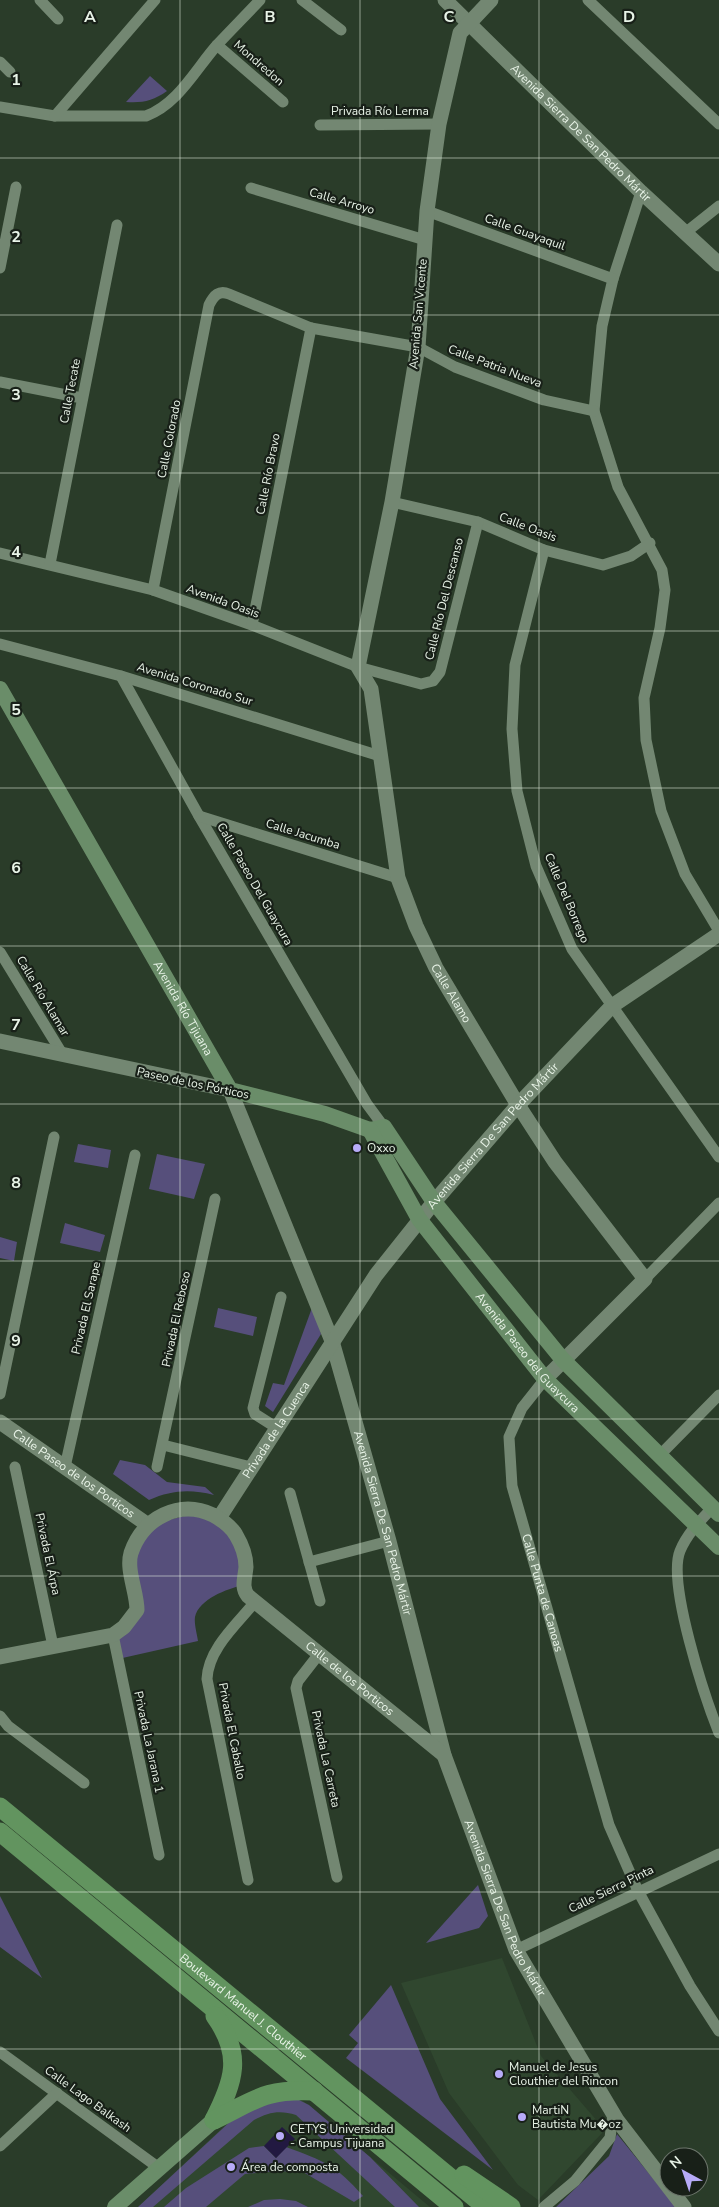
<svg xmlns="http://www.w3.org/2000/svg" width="719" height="2207" font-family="'Nunito Sans',sans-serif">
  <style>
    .built { fill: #30472f }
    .green { fill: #564f7b }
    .water { fill: #221941 }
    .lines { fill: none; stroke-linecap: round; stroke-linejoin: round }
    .minor { stroke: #738772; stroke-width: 11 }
    .tertiary { stroke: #738772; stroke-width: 15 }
    .secondary { stroke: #6a8d69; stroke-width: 16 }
    .primary { stroke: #62945f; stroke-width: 19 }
    .grid { fill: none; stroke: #e9f4e8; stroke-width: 1; stroke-opacity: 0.55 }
    .poi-dot { fill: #b7abf8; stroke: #182018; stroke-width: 2 }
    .labels { text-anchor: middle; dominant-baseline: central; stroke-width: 4.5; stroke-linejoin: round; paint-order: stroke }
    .street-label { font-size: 12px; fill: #e9f4e8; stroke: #182018 }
    .poi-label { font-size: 12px; fill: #e9f4e8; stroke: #182018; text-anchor: start }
    .grid-label { font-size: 16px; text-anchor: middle; font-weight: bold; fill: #e9f4e8; stroke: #182018; stroke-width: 4.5; stroke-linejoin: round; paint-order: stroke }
  </style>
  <rect width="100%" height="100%" fill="#2a3c29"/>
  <path class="built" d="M502 1958 541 2056 605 2130 538 2200 518 2185 449 2093 401 1983Z
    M303 2101 430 2207H138L236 2115Z"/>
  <path class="green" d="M150 76 167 91C153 101 143 103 126 102Z
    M78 1144 111 1150 108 1168 74 1162Z
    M157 1154 205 1164 194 1199 149 1189Z
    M65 1223 105 1235 100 1252 60 1243Z
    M0 1237 17 1242 14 1261 0 1258Z
    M313 1305 321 1334 273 1412 265 1406 273 1383 284 1385Z
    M218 1308 257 1317 253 1336 214 1327Z
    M120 1460 145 1465 167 1482 205 1487 214 1495C190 1489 172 1490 149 1500L113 1474Z
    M204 1511 236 1533 243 1585C227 1589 199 1599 195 1617 194 1624 197 1634 198 1641L118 1659 113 1635 132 1618 130 1565 148 1525Z
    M478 1885 488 1916 479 1928 426 1943Z
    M0 1896 42 1978 0 1947Z
    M391 1985 440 2099 493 2170 346 2058 358 2043 349 2035Z
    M293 2097 309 2105 370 2157 419 2207H395L296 2115C280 2110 269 2112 254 2120L153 2207H138L248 2105Z
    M617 2134 676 2207H556L609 2156Z
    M264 2146 276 2158 286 2147C324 2161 336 2165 363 2196L354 2202 303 2172 276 2171 245 2174 206 2207H164L186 2188 249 2148Z
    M280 2199 296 2201 308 2207H248L264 2200Z"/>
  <path class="water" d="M282 2127 295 2139 276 2158 264 2146Z"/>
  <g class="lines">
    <g class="minor">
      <path d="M40 0 58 19"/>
      <path d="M302 0 341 30"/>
      <path d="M588 0 719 124"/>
      <path d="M217 45 283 102"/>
      <path d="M0 62 10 72"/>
      <path d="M0 107 55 116H146C178 104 195 70 217 45 231 30 246 15 260 0"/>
      <path d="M55 116 155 0"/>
      <path d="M320 125 439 124"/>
      <path d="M251 188 425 240"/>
      <path d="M641 192 613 279 602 326 594 411 618 487 662 570 665 590 660 628 644 698 646 740 661 811 685 874 719 931"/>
      <path d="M427 211 613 279"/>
      <path d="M685 233 719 206"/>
      <path d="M0 268 16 187"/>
      <path d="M0 382 82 398"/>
      <path d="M392 502 478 522 544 550 603 565 631 556 650 543"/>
      <path d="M544 550 515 665 512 729 517 791 536 866 572 949 719 1157"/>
      <path d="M0 553 153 590 252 625 358 667 421 684 433 681 440 672 478 522"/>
      <path d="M50 564 117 225"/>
      <path d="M153 590 209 305C214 295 219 290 229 294L311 328 418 347 455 367 544 400 594 411"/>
      <path d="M252 625 311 328"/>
      <path d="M0 644 121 676 380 756"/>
      <path d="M121 676 199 816 367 1104 384 1127"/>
      <path d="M199 816 398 878"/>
      <path d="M0 952 63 1055"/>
      <path d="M645 1279 719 1203"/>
      <path id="s1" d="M545 1379 522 1408 509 1437 512 1486 609 1825 638 1891 690 1986 719 2031"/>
      <path d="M0 1394 54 1137"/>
      <path d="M277 1428 255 1414 253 1408 281 1297"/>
      <path d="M163 1445 251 1467"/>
      <path d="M659 1456 719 1395"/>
      <path d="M15 1467 53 1646"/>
      <path d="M65 1467 135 1155"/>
      <path d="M157 1467 215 1199"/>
      <path d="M290 1493 320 1601"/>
      <path d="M712 1508C700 1521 687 1534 680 1551 667 1583 705 1698 719 1733"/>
      <path d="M309 1562 389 1541"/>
      <path d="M113 1635 159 1855"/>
      <path d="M319 1654 298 1681 296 1688 337 1877"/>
      <path d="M0 1716 8 1726 84 1783"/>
      <path d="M248 1880 207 1679C208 1649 237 1624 255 1602"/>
      <path d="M516 1950 719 1854"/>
      <path d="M0 2052 159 2168"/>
      <path d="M0 2146 57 2093"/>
      <path d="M544 2207 575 2181 610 2138 613 2114"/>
    </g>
    <g class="tertiary">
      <path id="s2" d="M445 0 641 192 719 264"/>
      <path id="s3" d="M491 0 460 33 439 124 427 211 418 347 392 502 358 667 371 689 398 878 416 926 436 968 518 1105 555 1162 645 1279 545 1379"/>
      <path id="s4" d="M0 1041 230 1090 332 1341 389 1541 444 1755 516 1950 617 2120 684 2207"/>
      <path id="s5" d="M0 1422 148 1525"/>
      <path id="s6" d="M219 1518 376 1275 434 1202 518 1105 612 1006 719 934"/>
      <path id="s7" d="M0 1657 113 1635 124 1627 137 1610C137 1592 126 1570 131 1553 143 1518 179 1499 213 1515 222 1520 231 1526 236 1535 242 1545 246 1556 246 1567 245 1579 241 1587 248 1596L444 1755"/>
    </g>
    <g class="secondary">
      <path id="s8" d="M0 689 230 1090 325 1114 370 1130 384 1127 434 1202 563 1360 719 1514"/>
      <path id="s9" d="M370 1130 419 1219 545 1379 719 1547"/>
      <path d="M115 2207 214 2120"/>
    </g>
    <g class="primary">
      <path id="s10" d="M0 1807 486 2207"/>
      <path d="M0 1832 454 2207"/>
      <path d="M214 2120C234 2081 243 2055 215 2016"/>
      <path d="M214 2120C257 2099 264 2089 314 2091"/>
      <path d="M464 2175 511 2207"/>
    </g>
  </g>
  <path class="grid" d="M180 0V2207M360 0V2207M539 0V2207M0 158H719M0 315H719M0 473H719M0 631H719M0 788H719M0 946H719M0 1104H719M0 1261H719M0 1419H719M0 1576H719M0 1734H719M0 1892H719M0 2049H719"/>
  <g class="poi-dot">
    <circle cx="357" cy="1148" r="5"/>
    <circle cx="499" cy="2074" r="5"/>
    <circle cx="522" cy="2117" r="5"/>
    <circle cx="280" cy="2136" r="5"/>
    <circle cx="231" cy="2167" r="5"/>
  </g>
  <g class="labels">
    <g class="street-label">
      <text transform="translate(259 63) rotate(41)">Mondredon</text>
      <text x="380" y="111">Privada Río Lerma</text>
      <text stroke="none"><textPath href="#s2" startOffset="190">Avenida Sierra De San Pedro Mártir</textPath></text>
      <text transform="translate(342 201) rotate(16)">Calle Arroyo</text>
      <text transform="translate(525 232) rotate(20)">Calle Guayaquil</text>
      <text transform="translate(418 314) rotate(-85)">Avenida San Vicente</text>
      <text transform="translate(495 366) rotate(21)">Calle Patria Nueva</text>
      <text transform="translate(70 391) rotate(-79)">Calle Tecate</text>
      <text transform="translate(169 439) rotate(-79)">Calle Colorado</text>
      <text transform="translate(268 474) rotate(-79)">Calle Río Bravo</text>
      <text transform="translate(528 527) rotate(21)">Calle Oasis</text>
      <text transform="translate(444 599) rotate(-76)">Calle Río Del Descanso</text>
      <text transform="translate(223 601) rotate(20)">Avenida Oasis</text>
      <text transform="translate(195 684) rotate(17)">Avenida Coronado Sur</text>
      <text transform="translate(303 834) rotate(17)">Calle Jacumba</text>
      <text transform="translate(255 884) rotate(60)">Calle Paseo Del Guaycura</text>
      <text transform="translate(567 898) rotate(67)">Calle Del Borrego</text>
      <text stroke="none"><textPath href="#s3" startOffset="1032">Calle Alamo</textPath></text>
      <text transform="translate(43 996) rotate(59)">Calle Río Alamar</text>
      <text stroke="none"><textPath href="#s8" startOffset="368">Avenida Río Tijuana</textPath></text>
      <text transform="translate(193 1083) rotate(12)">Paseo de los Pórticos</text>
      <text stroke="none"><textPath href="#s6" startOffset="471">Avenida Sierra De San Pedro Mártir</textPath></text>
      <text transform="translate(86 1308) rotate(-77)">Privada El Sarape</text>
      <text transform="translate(176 1319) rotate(-78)">Privada El Reboso</text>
      <text stroke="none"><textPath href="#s9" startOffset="274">Avenida Paseo del Guaycura</textPath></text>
      <text stroke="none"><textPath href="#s6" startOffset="105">Privada de la Cuenca</textPath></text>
      <text stroke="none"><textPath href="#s5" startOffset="90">Calle Paseo de los Porticos</textPath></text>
      <text stroke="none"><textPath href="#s4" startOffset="695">Avenida Sierra De San Pedro Mártir</textPath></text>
      <text transform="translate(48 1554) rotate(78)">Privada El Árpa</text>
      <text stroke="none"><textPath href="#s1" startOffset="229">Calle Punta de Canoas</textPath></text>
      <text stroke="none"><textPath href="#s7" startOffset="536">Calle de los Porticos</textPath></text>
      <text transform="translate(232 1731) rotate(79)">Privada El Caballo</text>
      <text transform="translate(149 1742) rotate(78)">Privada La Jarana 1</text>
      <text transform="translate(326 1759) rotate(78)">Privada La Carreta</text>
      <text transform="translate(611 1889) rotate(-26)">Calle Sierra Pinta</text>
      <text stroke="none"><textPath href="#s4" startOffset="1100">Avenida Sierra De San Pedro Mártir</textPath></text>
      <text stroke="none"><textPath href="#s10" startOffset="315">Boulevard Manuel J. Clouthier</textPath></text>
      <text transform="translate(88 2099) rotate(36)">Calle Lago Balkash</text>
    </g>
    <g class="poi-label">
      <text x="367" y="1148">Oxxo</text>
      <text x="509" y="2067">Manuel de Jesus<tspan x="509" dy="14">Clouthier del Rincon</tspan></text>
      <text x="532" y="2110">MartiN<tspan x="532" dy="14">Bautista Mu�oz</tspan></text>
      <text x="290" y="2129">CETYS Universidad<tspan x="290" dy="14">- Campus Tijuana</tspan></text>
      <text x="241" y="2167">Área de composta</text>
    </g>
  </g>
  <g class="grid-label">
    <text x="90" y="22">A</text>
    <text x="270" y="22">B</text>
    <text x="449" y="22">C</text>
    <text x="629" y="22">D</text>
    <text x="16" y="85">1</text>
    <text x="16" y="242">2</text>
    <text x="16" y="400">3</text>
    <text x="16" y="557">4</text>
    <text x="16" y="715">5</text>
    <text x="16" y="873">6</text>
    <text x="16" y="1030">7</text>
    <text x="16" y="1188">8</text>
    <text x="16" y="1346">9</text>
  </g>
  <g transform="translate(684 2172) rotate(320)"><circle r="24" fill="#182018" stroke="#6c756b"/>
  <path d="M0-4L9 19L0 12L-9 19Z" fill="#b7abf8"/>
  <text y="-8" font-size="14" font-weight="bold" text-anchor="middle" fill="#e9f4e8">N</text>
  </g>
</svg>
